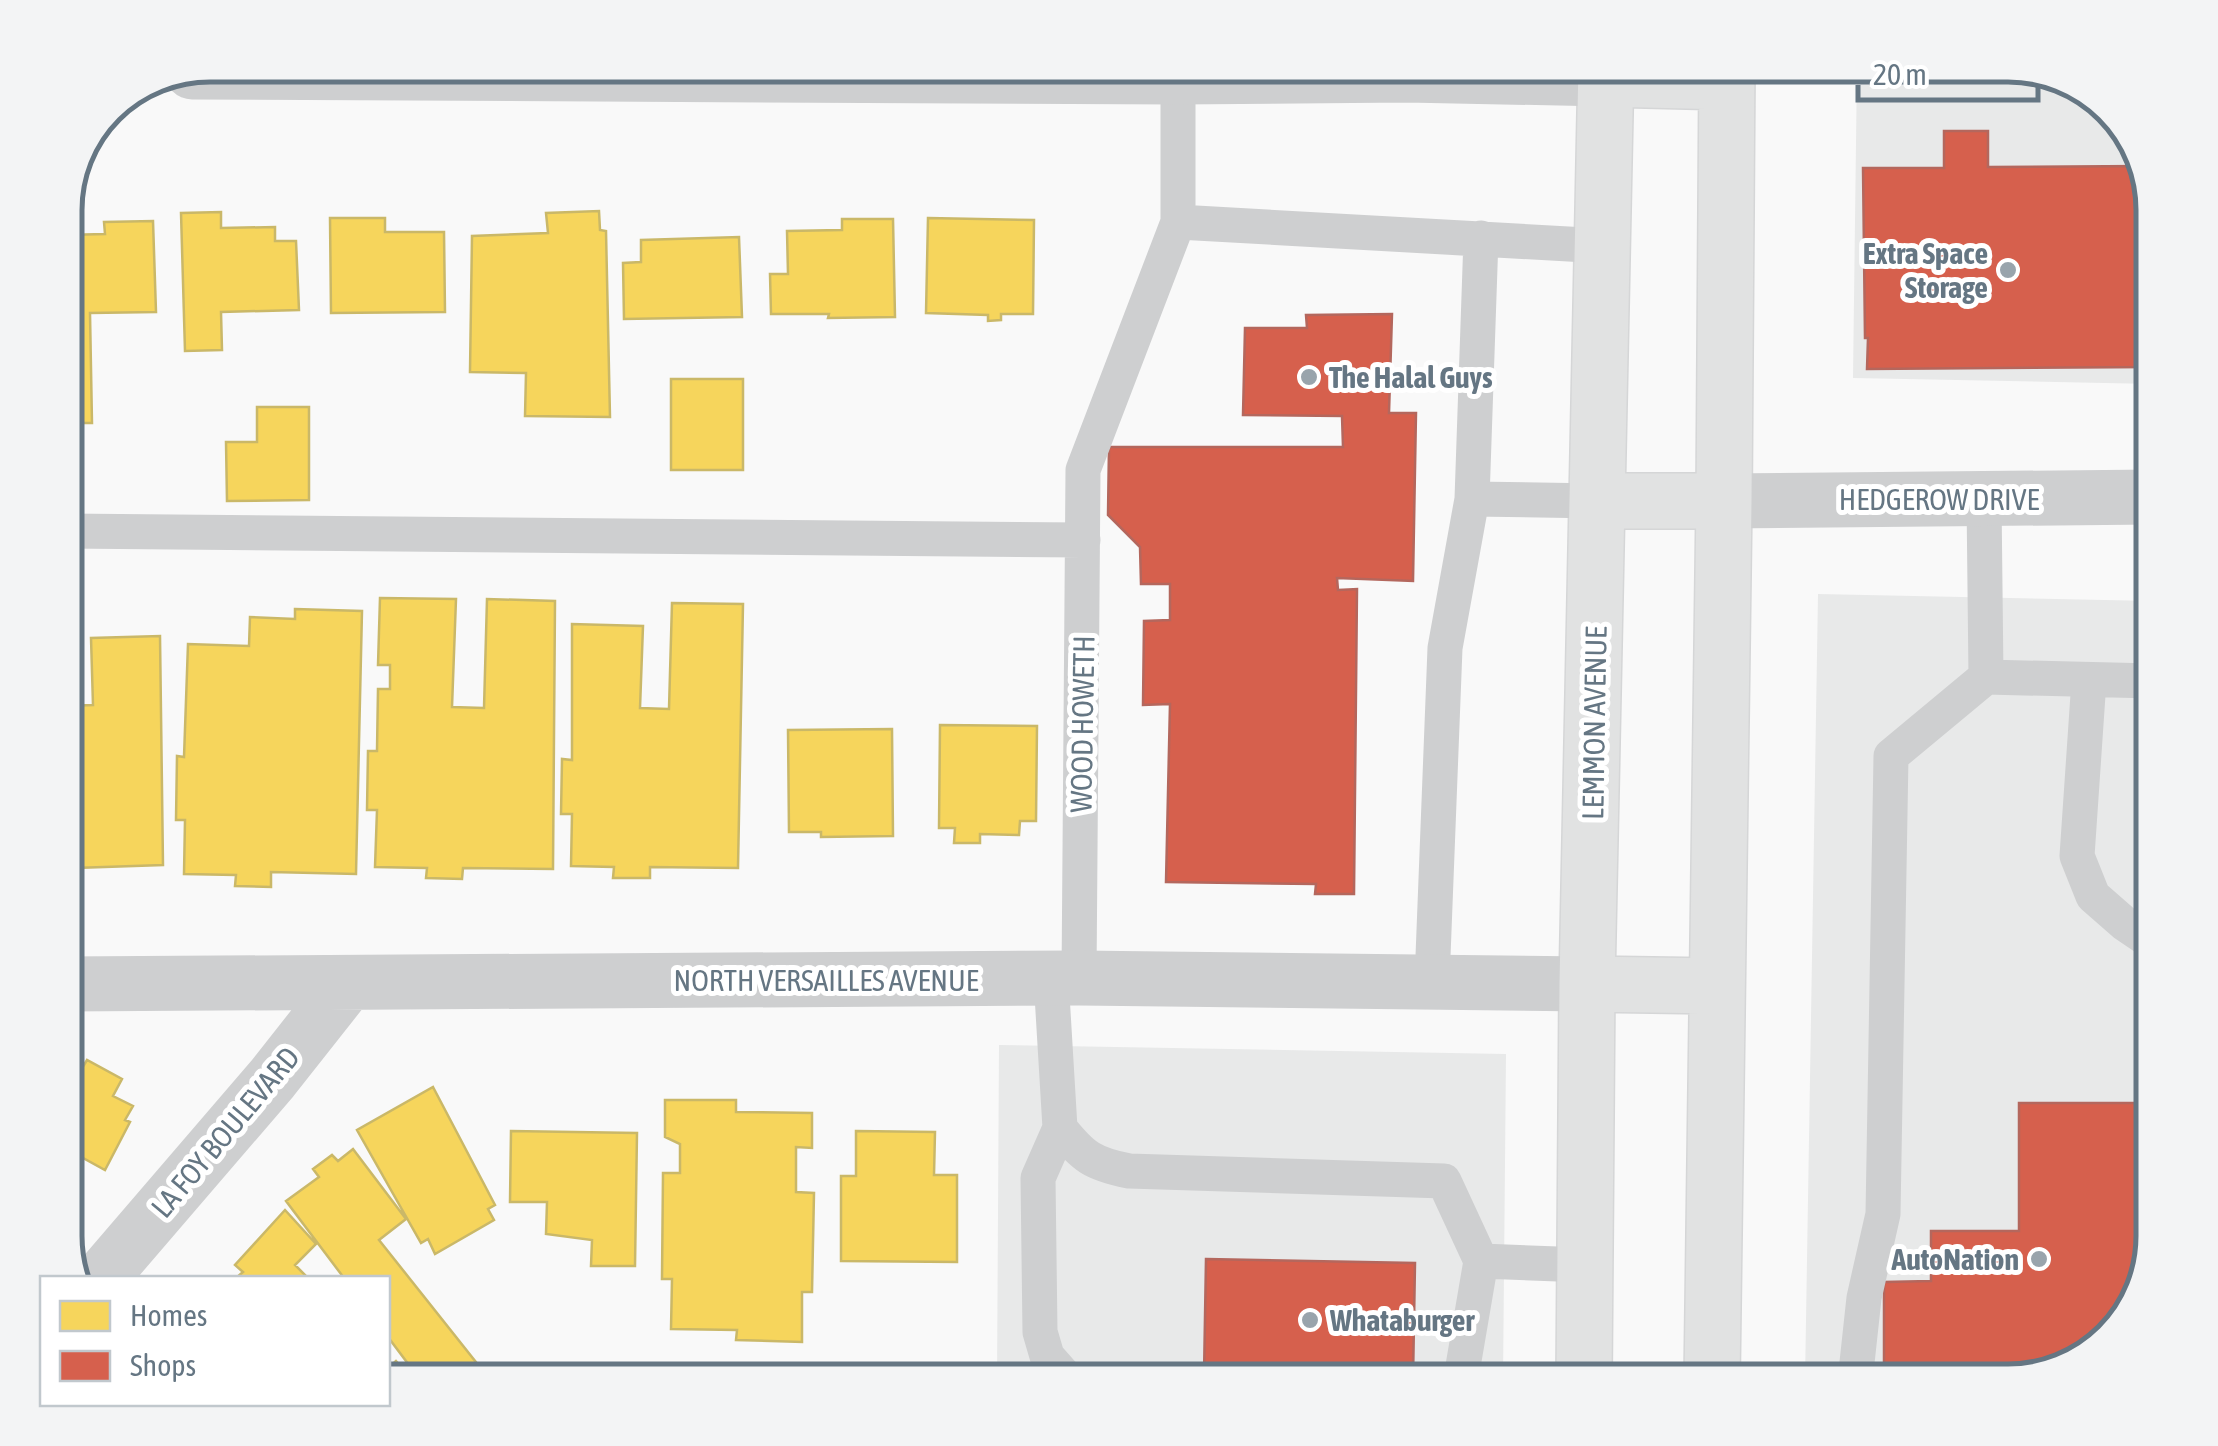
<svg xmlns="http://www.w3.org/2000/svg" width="2218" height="1446" font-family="'Asap Condensed',sans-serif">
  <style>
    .built { fill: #e8e9e9 }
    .homes { fill: #f6d55c; stroke: #cab868; stroke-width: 2.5 }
    .shops { fill: #d6604d; stroke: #b4675d; stroke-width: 2.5 }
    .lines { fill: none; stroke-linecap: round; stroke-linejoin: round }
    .secondary-casing { stroke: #d5d6d7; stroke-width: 58 }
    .lane { stroke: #cecfd0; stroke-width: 35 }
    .street { stroke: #cecfd0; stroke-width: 55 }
    .secondary { stroke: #e1e2e2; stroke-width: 55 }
    .poi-dot { fill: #99a4ac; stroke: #fff; stroke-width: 4 }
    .labels { text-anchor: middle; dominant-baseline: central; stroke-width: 10; stroke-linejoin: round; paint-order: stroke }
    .poi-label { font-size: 30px; font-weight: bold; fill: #657683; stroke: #fff; text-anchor: end }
    .street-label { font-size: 30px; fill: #657683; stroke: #fff }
    .rim { fill: none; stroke: #657683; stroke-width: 5 }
  </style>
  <rect width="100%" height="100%" fill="#f9f9f9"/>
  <path class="built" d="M1857 65H2007L2088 89 2134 138 2153 202V384L1853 378Z
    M1818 594 2153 601V1236L2008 1381H1805Z
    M999 1045 1506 1054 1503 1381H997Z"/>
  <path class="homes" d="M599 211 600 230 606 231 610 417 525 416 526 373 470 372 472 236 548 233 546 213Z
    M221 212V228L275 227V241H296L299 310 221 312 222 350 185 351 181 213Z
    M330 218H385V232H444L445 312 331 313Z
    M928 218 1034 220 1033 314H1001V320L988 321V315L926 313Z
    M842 219H893L895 317 828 318 829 314H771L770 274H788L787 231 842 230Z
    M153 221 156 312 90 313 92 423H65V235L105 234 104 222Z
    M739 237 742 317 624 319 623 263 641 262V240Z
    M671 379H743V470H671Z
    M257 407H309V500L227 501 226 442H257Z
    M380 598 456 599 452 707 484 708 487 599 555 601 553 869 463 868 462 879 426 878 427 868 375 867 377 810H367L368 751H377L378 689H390V665H378Z
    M672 603 743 604 738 868 650 867V878H613L614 867 571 866 572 814H561L562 759 572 760V624L643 626 640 708 669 709Z
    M295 609 362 611 356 874 271 872V887L235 886 236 875 184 874 185 820H176L177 756 184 757 188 644 249 646 250 617 295 619Z
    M160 636 163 865 75 868V875H65V706L93 705 91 638Z
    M940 725 1037 726 1036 821H1020L1019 835 980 834V843H954L955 828H939Z
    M892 729 893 836 821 837V832H789L788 730Z
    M74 1060 84 1065 87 1060 122 1079 113 1096 133 1106 125 1120 130 1122 105 1170 65 1148V1063Z
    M433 1087 495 1205 488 1209 494 1220 435 1254 428 1239 421 1243 357 1130Z
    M665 1100H736V1112L812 1113V1148L796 1147V1192L814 1193 812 1292H802V1342L736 1340 737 1330 671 1329 672 1279H662L663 1173H680V1144L665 1137Z
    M511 1131 637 1133 635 1266H591L592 1240 546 1234 547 1202H510Z
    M856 1131 935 1132 934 1175H957V1262L841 1261V1176H856Z
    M353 1149 406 1219 379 1240 491 1381H421L388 1337V1278H344L286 1201 319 1177 313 1169 332 1155 338 1161Z
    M285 1210 316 1244 295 1265 308 1278H236L243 1272 235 1265Z
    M396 1361 415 1381H388V1368Z"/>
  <path class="shops" d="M1944 131H1988V167L2142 166 2153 202V367L1867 369 1868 338H1865L1863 168H1944Z
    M1392 314 1389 413H1416L1413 581 1337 578 1338 590 1357 589 1354 894H1315L1316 884 1166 882 1170 704 1143 705 1144 621 1170 620V584H1141L1140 547 1108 515 1109 447H1343L1342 416 1243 415 1245 328H1307L1306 315Z
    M2019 1103H2153V1236L2129 1316 2080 1362 2008 1381H1884V1282L1931 1281V1231H2019Z
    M1206 1259 1415 1263 1413 1380 1204 1376Z"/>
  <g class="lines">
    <g class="secondary-casing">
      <path id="secondary" d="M1606 79 1727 82
        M1599 501H1724
        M1587 984 1717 986
        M1584 1381 1587 984 1606 65
        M1712 1381 1724 501 1727 65"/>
    </g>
    <path class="lane" d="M1178 222 1604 246
      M1472 499 1599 501
      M65 531 1083 540
      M1986 677 2153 681
      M2089 680 2077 856 2093 896 2125 924 2153 943
      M1051 978 1060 1128C1083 1157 1093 1164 1129 1171L1444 1181 1481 1261 1585 1265
      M1079 978 1083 470 1178 222V77
      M1432 982 1445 648 1472 499 1481 238
      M1060 1128 1038 1178 1040 1332 1047 1356 1069 1381
      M1456 1381 1462 1372 1481 1261
      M1855 1381 1864 1298 1883 1214 1891 756 1986 677 1984 499"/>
    <path class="street" d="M192 72 1178 77 1407 75 1606 79
      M1724 501 2153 497
      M65 984 1079 978 1587 984
      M101 1278 272 1079 347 984"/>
    <use href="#secondary" class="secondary"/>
  </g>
  <g class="poi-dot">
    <circle cx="2008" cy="270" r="10"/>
    <circle cx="1309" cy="377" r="10"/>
    <circle cx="2039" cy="1259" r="10"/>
    <circle cx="1310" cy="1320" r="10"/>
  </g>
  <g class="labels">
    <g class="poi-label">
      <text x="1988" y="253">Extra Space<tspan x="1988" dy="34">Storage</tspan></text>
      <text x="1329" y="377" text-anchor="start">The Halal Guys</text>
      <text x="2019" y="1259">AutoNation</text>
      <text x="1330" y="1320" text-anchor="start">Whataburger</text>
    </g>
    <g class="street-label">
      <text x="1939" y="499">HEDGEROW DRIVE</text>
      <text transform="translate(1594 723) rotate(-89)">LEMMON AVENUE</text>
      <text transform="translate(1082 724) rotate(-89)">WOOD HOWETH</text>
      <text x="826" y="980">NORTH VERSAILLES AVENUE</text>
      <text transform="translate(225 1132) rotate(-50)">LA FOY BOULEVARD</text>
    </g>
  </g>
  <path d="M0 0H2218V1446H0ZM210 82H2008A128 128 0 0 1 2136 210V1236A128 128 0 0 1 2008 1364H210A128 128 0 0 1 82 1236V210A128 128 0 0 1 210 82Z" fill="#f3f4f5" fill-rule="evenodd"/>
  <path class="rim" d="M210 82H2008A128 128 0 0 1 2136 210V1236A128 128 0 0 1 2008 1364H210A128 128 0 0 1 82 1236V210A128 128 0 0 1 210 82Z"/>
  <rect x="40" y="1276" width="350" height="130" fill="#ffffff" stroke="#c1c8cd" stroke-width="2.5"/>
  <rect x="60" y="1301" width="50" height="30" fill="#f6d55c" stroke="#c1c8cd" stroke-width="2.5"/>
  <text x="130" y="1326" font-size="30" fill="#657683">Homes</text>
  <rect x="60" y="1351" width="50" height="30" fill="#d6604d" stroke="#c1c8cd" stroke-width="2.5"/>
  <text x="130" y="1376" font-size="30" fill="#657683">Shops</text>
  <path d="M1858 85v15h180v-15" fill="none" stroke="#657683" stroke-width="5"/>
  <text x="1873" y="85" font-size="30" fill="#657683" stroke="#ffffff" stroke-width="8" paint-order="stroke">20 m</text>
</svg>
